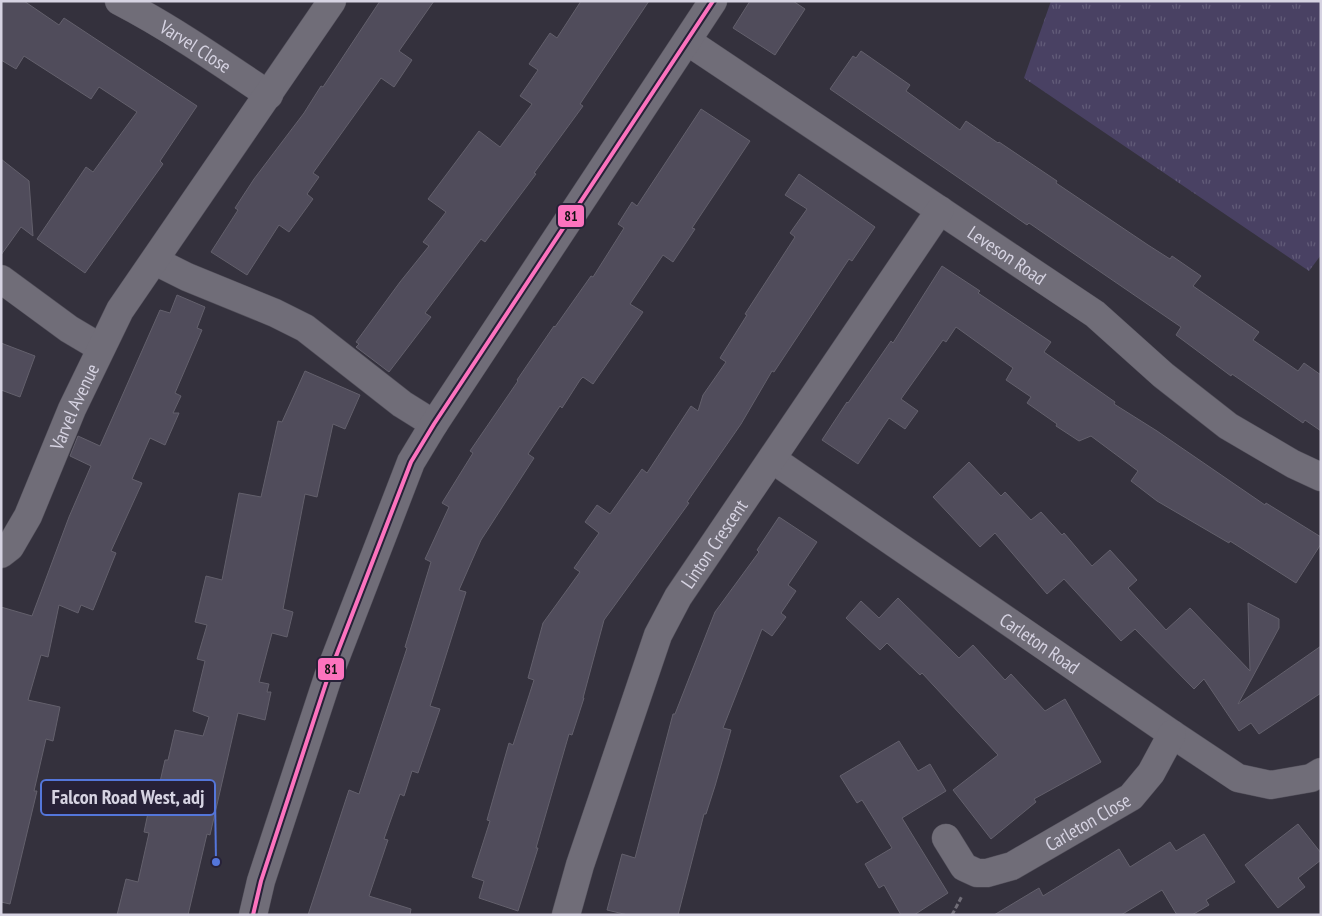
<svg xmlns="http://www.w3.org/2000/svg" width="1322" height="916" font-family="'PT Sans Narrow',sans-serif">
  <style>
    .grass { fill: url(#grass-tufts) }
    .building { fill: #504c5b; stroke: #63606c }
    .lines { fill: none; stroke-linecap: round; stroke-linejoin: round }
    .street-casing { stroke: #514e59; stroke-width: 29 }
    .path { stroke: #706d77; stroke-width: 3; stroke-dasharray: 5 2.5; stroke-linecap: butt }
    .street { stroke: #706d78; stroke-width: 28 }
    .bus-1-casing { stroke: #272138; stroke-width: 8 }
    .bus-1 { stroke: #fc73be; stroke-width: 4 }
    .labels { text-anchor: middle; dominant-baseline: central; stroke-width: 4; stroke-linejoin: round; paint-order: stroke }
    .street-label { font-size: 19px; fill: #d6d3e2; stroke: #272138 }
    .leader { fill: none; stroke: #5476db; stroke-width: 2 }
    .callout-dot { fill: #5476db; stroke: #272138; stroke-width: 2 }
    .callout { fill: #272138; stroke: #5476db; stroke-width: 2 }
    .callout-label { font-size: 20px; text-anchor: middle; font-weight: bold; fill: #d6d3e2 }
    .line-badge { stroke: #272138; stroke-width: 2 }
    .pale-badge-label { font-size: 14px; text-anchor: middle; font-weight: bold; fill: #111 }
  </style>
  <defs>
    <pattern id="grass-tufts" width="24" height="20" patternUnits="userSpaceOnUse" patternTransform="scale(1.25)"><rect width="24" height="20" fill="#494163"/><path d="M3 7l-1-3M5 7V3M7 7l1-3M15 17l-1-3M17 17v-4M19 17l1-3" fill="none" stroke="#625c79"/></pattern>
  </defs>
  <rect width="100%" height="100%" fill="#34313d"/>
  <path class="grass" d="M1051 1H1321V255L1309 271 1024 78Z"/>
  <path class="building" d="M1 1H24L59 25 64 18 197 106 160 161 163 164 85 273 37 239 86 167 93 172 137 112 99 87 91 99 24 56 16 69 1 60Z
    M380 1H434L399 51 412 60 394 87 381 78 313 173 319 177 307 194 313 199 289 232 279 225 247 275 211 252 238 210 235 208 254 179 304 113 321 86 323 87Z
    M581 1H649L580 104 583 106 534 173 536 174 485 242 481 239 425 313 431 317 389 372 356 347 359 344 356 342 400 282 429 246 423 242 446 212 428 199 479 131 500 147 532 104 520 96 538 70 529 64 550 33 557 38Z
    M750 1H793L805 9 775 55 733 28Z
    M861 51 910 85 906 91 960 130 966 121 998 143 999 142 1057 181 1056 183 1148 245 1170 259 1172 256 1201 276 1193 286 1259 332 1253 340 1298 371 1304 363 1321 375V431L1305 420 1303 423 1232 374 1231 376 1176 335 1181 327 1029 223 1027 225 830 89 853 56 856 58Z
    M701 109 750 141 692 228 695 229 673 262 663 255 630 304 643 312 593 384 583 377 580 380 562 408 560 406 528 454 534 458 481 540 459 590 466 592 430 706 440 709 418 773 412 771 404 796 400 794 384 839 388 840 369 896 411 909 410 915H308L349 790 359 794 407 648 405 647 431 562 425 559 449 507 442 503 473 453 470 451 518 381 517 380 554 326 555 327 591 276 593 277 624 228 618 224 632 202 637 206Z
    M1 159 29 181 33 236 21 227 1 255Z
    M799 174 875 227 852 261 849 259 774 372 772 371 741 424 687 502 689 503 604 620 583 698H584L572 735 569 734 536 848H538L518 911 479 898 484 881 472 877 490 821 487 820 509 743 513 745 534 680 528 678 543 623 580 572 574 568 599 533 585 522 597 505 610 514 642 469 647 473 691 406 698 411 703 395 726 362 720 358 747 315 745 314 795 237 790 233 807 209 785 195Z
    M942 266 980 291 978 293 1051 342 1044 352 1115 402 1114 404 1157 431 1265 505 1266 503 1321 537V544L1296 583 1230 541 1229 543 1157 501 1131 481 1138 471 1091 436 1079 441 1056 426 1057 424 1027 403 1031 397 1006 380 1013 368 956 327 946 342 943 340 901 399 918 411 905 429 889 418 858 464 822 440 847 402 848 403 891 341 893 343Z
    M177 295 205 307 197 328 202 330 175 393 181 396 173 413H179L165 445 150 438 132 479 142 483 111 551 116 553 93 610 81 605 78 613 59 605 48 657 41 655 28 700 60 707 53 741 46 739 34 791H37L10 904 1 902V607L32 616 69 517 91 466 70 456 78 436 100 446 160 310 170 313Z
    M1 343 35 356 20 397 1 390Z
    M305 371 360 395 345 429 333 424 317 497 305 494 283 609 293 612 287 637 272 633 259 682 269 684 267 692H271L265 720 238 713 210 835 207 834 188 915H117L126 879 138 882 149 833 144 832 152 794 157 795 165 760H168L175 730 203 736 209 717 193 711 205 661 197 659 207 625 195 622 206 576 222 580 239 493 261 497 278 421 282 422Z
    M969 462 1001 496 1005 492 1031 520 1041 512 1062 535 1064 533 1092 566 1110 550 1137 580 1128 588 1166 630 1190 608 1250 671 1248 603 1279 619V628L1238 704 1321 646V693L1259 734 1251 723 1239 731 1204 679 1194 689 1135 629 1121 641 1064 579 1047 594 995 533 980 547 933 497Z
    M779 517 817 542 788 585 796 591 781 613 786 617 772 636 762 629 723 728 731 730 715 786 706 814H704L678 915H628L607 910 622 854 635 858 673 714H675L715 612 759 552 757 550Z
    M898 598 959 658 973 645 1005 680 1011 674 1045 711 1065 699 1101 762 1034 799 1036 802 991 839 953 790 998 755 922 673 920 675 887 643 880 650 846 618 861 601 879 618Z
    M899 741 918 771 930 764 946 791 902 818 948 893 914 915H901L884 885 879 888 865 864 892 848 862 800 857 803 840 776Z
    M1298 824 1321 853V860L1298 878 1305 887 1278 908 1245 865Z
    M1204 834 1235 882 1206 900 1209 905 1192 915H1177L1162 890 1121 915H994L1039 888 1043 896 1119 849 1130 867 1170 842 1176 851Z"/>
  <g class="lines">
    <g class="street-casing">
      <g id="street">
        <path id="s1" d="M119 1C171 28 220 62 269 95"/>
        <path id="s2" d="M687 41 1095 314 1163 375 1228 426 1293 464 1321 477"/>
        <path d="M155 261 187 277 275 313 305 328 402 404 434 424"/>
        <path d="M1 279 69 329 101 348"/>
        <path id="s3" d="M772 459 1172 734 1238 778 1271 785 1311 778 1321 772"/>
        <path id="s4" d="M1 554 10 547 28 516 72 409 120 310 332 1"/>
        <path id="s5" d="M946 838 964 867 977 873H987L1012 866 1131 797 1151 773 1172 734"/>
        <path d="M253 915 261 881 328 677 411 462 434 424 713 1"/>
        <path id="s6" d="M566 915 580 865 658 635 678 597 940 210"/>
      </g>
    </g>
    <path class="path" d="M952 915 962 896"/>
    <use href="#street" class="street"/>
    <g class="bus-1-casing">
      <path id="bus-1" d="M253 915 261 881 328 677 411 462 434 424 713 1"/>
    </g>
    <use href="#bus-1" class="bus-1"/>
  </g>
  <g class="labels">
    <g class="street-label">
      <text stroke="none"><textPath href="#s1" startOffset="89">Varvel Close</textPath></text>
      <text stroke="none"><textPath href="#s2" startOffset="385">Leveson Road</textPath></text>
      <text stroke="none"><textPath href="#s4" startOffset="166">Varvel Avenue</textPath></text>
      <text stroke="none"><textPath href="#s6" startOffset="402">Linton Crescent</textPath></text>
      <text stroke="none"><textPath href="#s3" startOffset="325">Carleton Road</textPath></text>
      <text stroke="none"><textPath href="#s5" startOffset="172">Carleton Close</textPath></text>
    </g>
  </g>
  <path class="leader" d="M216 862L215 797"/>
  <circle class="callout-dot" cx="216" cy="862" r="5"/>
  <rect class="callout" x="41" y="780" width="174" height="35" rx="5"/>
  <g class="callout-label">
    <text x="128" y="804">Falcon Road West, adj</text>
  </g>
  <g class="line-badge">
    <rect x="557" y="204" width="28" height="24" rx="5" fill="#fc73be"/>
    <rect x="317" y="657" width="28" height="24" rx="5" fill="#fc73be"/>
  </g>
  <g class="pale-badge-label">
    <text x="571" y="221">81</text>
    <text x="331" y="674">81</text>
  </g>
  <rect width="1322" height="916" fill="none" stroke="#d6d3e2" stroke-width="5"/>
</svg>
